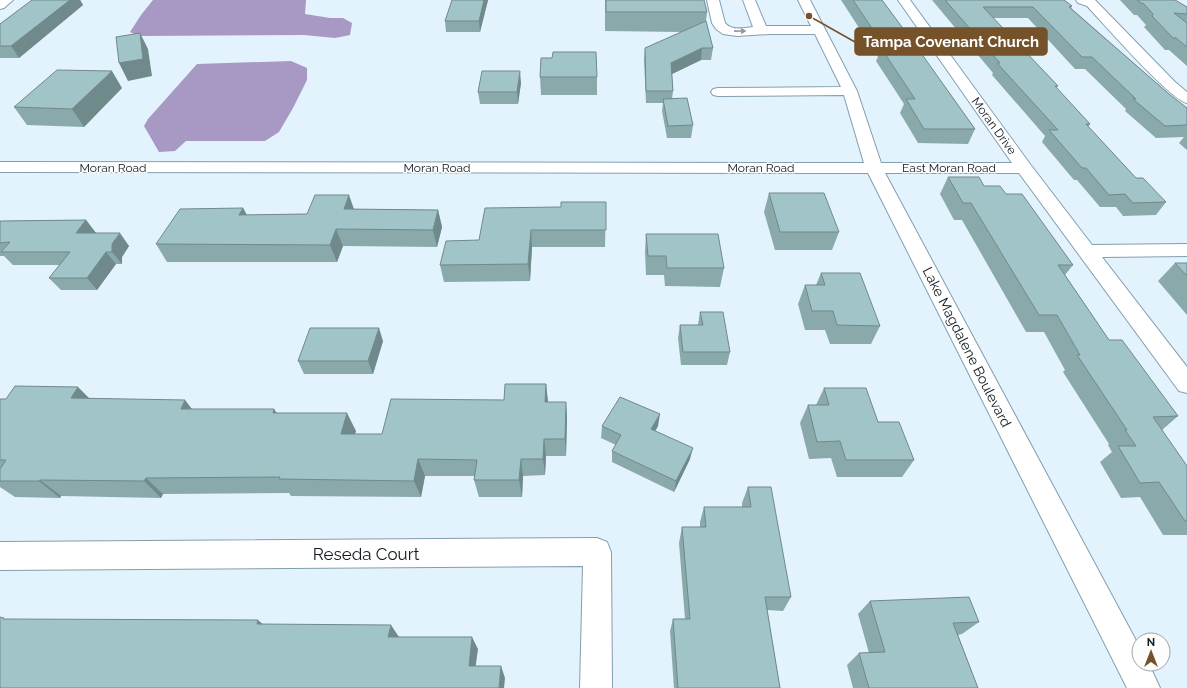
<svg xmlns="http://www.w3.org/2000/svg" width="1187" height="688" font-family="Raleway,sans-serif">
  <style>
    .water { fill: #a898c4 }
    .lines { fill: none; stroke-linecap: round; stroke-linejoin: round }
    .minor-casing { stroke: #839eae; stroke-width: 2 }
    .minor { fill: #fff; fill-rule: evenodd }
    .wall { fill: #8aa9ab }
    .shaded-wall { fill: #70898b }
    .building { fill: #a0c4c7; stroke: #70898b }
    .oneway { fill: #93989b }
    .labels { text-anchor: middle; dominant-baseline: central; stroke-width: 3; stroke-linejoin: round; paint-order: stroke }
    .far-street-label { font-size: 12px; fill: #101a20; stroke: #fdfdfd }
    .street-label { font-size: 14px; fill: #101a20; stroke: #fdfdfd }
    .near-street-label { font-size: 17px; fill: #101a20; stroke: #fdfdfd }
    .leader { fill: none; stroke: #75522a; stroke-width: 1.5 }
    .callout-dot { fill: #75522a; stroke: #fdfdfd; stroke-width: 1.5 }
    .callout { fill: #75522a; stroke: #75522a; stroke-width: 1.5 }
    .callout-label { font-size: 15px; text-anchor: middle; font-weight: bold; fill: #fff }
  </style>
  <rect width="100%" height="100%" fill="#e2f3fe"/>
  <path class="water" d="M153 0H306L305 14 330 18H343L352 23 350 35 335 38 304 35 139 36 130 32 141 15Z
    M291 61 307 68V80L293 108 279 132 265 141H186L175 151 159 152 144 126 148 119 197 64Z"/>
  <g class="lines">
    <g class="minor-casing">
      <path id="minor" d="M0 0H13L4 8 0 9Z
        M707 0H719L725 23C732 31 744 28 753 27L743 0H755L766 26H811L798 0H810L857 91 881 163H1012L898 0H910L1030 164 1092 245 1187 244V256L1102 257 1187 367V393L1179 391 1019 173H885L1139 646V664H1149L1160 688H1127L868 173 0 172V162L864 163 844 95 718 96 713 95 711 92 713 89 718 88 841 87 815 34H770L737 36 723 34 716 29 712 23Z
        M1076 0H1095L1175 82 1187 92V103C1169 99 1104 24 1087 6L1078 3Z
        M597 538 607 542 611 552 612 688H580L583 566 0 570V542Z"/>
    </g>
    <use href="#minor" class="minor"/>
  </g>
  <path class="wall" d="M32 0H80L83 5 19 58H0V24Z
    M452 0H488L480 32H446L445 21Z
    M605 0 707 12 706 21 713 48 711 60H701L672 74 673 91 672 99 693 125 691 138H667L662 111 663 103H646L644 60 645 48 682 32 605 31Z
    M840 0H882L975 129 968 144 918 143 900 113 904 104 876 61 878 57 841 0Z
    M932 0H1064L1072 6 1071 8 1169 94 1187 108V150L1179 143 1184 137 1156 138 1125 111 1126 109 1085 69H1075L1028 18H993L1058 86 1056 88 1090 124 1088 127 1136 178 1166 202 1156 215 1123 216 1116 207H1100L1077 180H1074L1042 142 1045 136 992 75 993 73Z
    M1120 0H1175L1187 7V66L1169 50H1165L1144 27 1146 25 1137 15H1134Z
    M540 77H597V95H541Z
    M521 83 518 104H480L478 92Z
    M122 88 84 127 27 125 14 107Z
    M948 177 984 186 1006 194 1073 265 1065 275 1109 340 1178 416 1162 430 1187 466V535H1163L1140 497 1121 498 1100 462 1112 452 1108 445 1109 444 1063 372 1065 370 1044 332H1026L962 220H954L940 194Z
    M769 193 839 232 832 250H775L764 212Z
    M606 202 605 247H532L530 281 444 282 440 265 479 240 561 207Z
    M243 208 247 215 307 214 354 209 438 210 442 227 437 247 343 246 337 262H167L156 244Z
    M86 220 96 233 129 246 122 257V264H116L97 290H61L49 278 60 265H13L4 256H0V221Z
    M646 234 724 268 720 287 665 286 664 275H646L645 252Z
    M1175 263H1187V315L1158 281Z
    M821 273 880 326 871 344H830L825 330H805L798 304 805 285H816Z
    M700 312 730 352 727 365H681L678 338 680 325H698Z
    M383 341 373 374H304L298 361Z
    M546 384 548 402H566L567 419 566 456H546L545 475 523 476 522 497H479L474 480 475 476H425L421 497 291 496 289 493 163 494 161 498 61 496 60 498 15 497 0 487V399L90 398 193 409 277 413 356 431 355 434H382L504 400Z
    M824 388 878 422 914 460 902 477H837L831 458 809 459 800 423 808 405H816Z
    M602 426H658L655 431 690 459 674 492 612 462V451L616 445 601 438Z
    M748 487 791 597 783 611 767 610 780 688H674L670 631 673 619H685L679 543 682 527H700V522L704 507H742V503Z
    M870 601 979 622 962 634 958 635 978 688H853L847 665 859 653H869L858 614Z"/>
  <path class="shaded-wall" d="M70 0H80L83 5 19 58 11 46Z
    M484 0H488L480 32 479 21Z
    M140 33 148 49 152 76 128 81 119 63Z
    M702 48 701 60 670 75 671 63Z
    M112 71 122 88 84 127 72 109Z
    M520 71 521 83 518 104 517 92Z
    M349 195 355 212 344 209Z
    M243 208 252 225 239 215Z
    M438 210 442 227 437 247 433 230Z
    M86 220 96 233H76Z
    M336 229 343 246 337 262 330 245Z
    M531 230 532 247 530 281 528 264Z
    M120 233 129 246 122 257V264L112 252V244Z
    M106 252 116 264 97 290 87 278Z
    M379 328 383 341 373 374 368 361Z
    M546 384 548 402H545Z
    M78 387 96 405 71 398Z
    M185 400 199 418 181 409Z
    M566 402 567 419 566 456 565 439Z
    M274 409 286 426 273 413Z
    M347 413 356 431 350 451 341 434Z
    M660 414 658 426 650 441 651 429Z
    M544 439 546 456 545 475 543 459Z
    M693 448 690 459 674 492 676 481Z
    M418 459 425 476 421 497 414 481Z
    M521 459 523 476 522 497 519 480Z
    M146 478 163 494 161 498 144 481Z
    M40 480 61 496 60 498 39 481Z
    M258 620 273 633 257 624Z
    M391 625 399 637H388Z
    M472 637 478 649 474 678 469 666Z
    M501 666 505 678 504 688H499Z"/>
  <path class="building" d="M32 0H70L11 46H0V24Z
    M452 0H484L479 21H445Z
    M606 0H704L707 12H606Z
    M853 0H882L916 46 975 129H924L906 99H915L881 48H885Z
    M945 0H1064L1072 6 1069 7 1169 94 1187 108V125L1165 126 1133 99H1136L1092 57H1082L1033 7H983L1058 86H1055L1090 124H1086L1136 178H1143L1166 202 1133 203 1125 194 1109 195 1086 168H1082L1049 130H1058L997 63H1000Z
    M1137 0H1175L1187 7V14L1174 13 1187 23V47L1176 38H1173L1152 16 1153 14 1144 4 1141 3Z
    M706 21 713 48H702L671 63 673 91H646L645 48Z
    M140 33 143 59 119 63 116 37Z
    M553 52H596L597 77H540L541 58H552Z
    M57 70 112 71 72 109 14 107Z
    M482 71H520L517 92H478Z
    M687 98 693 125 668 126 663 99Z
    M948 177H979L984 186H1000L1006 194H1022L1073 265H1058L1109 340H1122L1178 416 1153 417 1187 466V521H1185L1159 482 1140 483 1118 446H1136L1125 430H1127L1077 355H1080L1057 315H1039L971 203H963Z
    M769 193H824L839 232H780Z
    M315 195H349L344 209 438 210 433 230 336 229 330 245 156 244 180 209 243 208 239 215 307 214Z
    M561 202H606V230H531L528 264 440 265 446 241 479 240 485 208 561 207Z
    M86 220 76 233H120L112 244V252H106L87 278H49L70 252H1L10 242 0 243V221Z
    M646 234H718L724 268H667L666 256H648Z
    M1175 263H1187V276Z
    M821 273H860L880 326 837 325 833 311H812L805 285H825Z
    M700 312H723L730 352H683L680 325H703Z
    M310 328H379L368 361H298Z
    M505 384H546L545 402H566L565 439H544L543 459H521L519 480H474L477 460 418 459 414 481 279 479 280 477 146 478 144 481 40 480 39 481H0V469L6 460H0V399H6L15 386 78 387 71 398 185 400 181 409H274L273 413H347L341 434H382L391 399 504 400Z
    M824 388H866L878 422H899L914 460H846L840 441 817 442 808 405H829Z
    M620 397 660 414 651 429 693 448 676 481 612 451 621 435 602 426Z
    M748 487H771L791 597H765L780 688H678L673 619H690L682 527H706L704 507H751Z
    M969 597 979 622 953 623 978 688H869L859 653 885 652 870 601Z
    M0 617 4 618 3 619 258 620 257 624 391 625 388 637H472L469 666H501L499 688H0Z"/>
  <defs><path id="oneway-solid" d="M-6-.8H1V-3.2L6.5 0L1 3.2V.8H-6Z"/></defs>
  <use class="oneway" href="#oneway-solid" transform="translate(740 31) rotate(-1)"/>
  <g class="labels">
    <g class="far-street-label">
      <text transform="translate(994 126) rotate(54)">Moran Drive</text>
      <text x="113" y="168">Moran Road</text>
      <text x="437" y="168">Moran Road</text>
      <text x="761" y="168">Moran Road</text>
      <text x="949" y="168">East Moran Road</text>
    </g>
    <g class="street-label">
      <text transform="translate(967 347) rotate(63)">Lake Magdalene Boulevard</text>
    </g>
    <g class="near-street-label">
      <text x="366" y="554">Reseda Court</text>
    </g>
  </g>
  <path class="leader" d="M809 16L855 42"/>
  <circle class="callout-dot" cx="809" cy="16" r="4"/>
  <rect class="callout" x="855" y="28" width="192" height="27" rx="4"/>
  <g class="callout-label">
    <text x="951" y="47">Tampa Covenant Church</text>
  </g>
  <g transform="translate(1151 652)"><circle r="19" fill="#fdfdfd" stroke="#9ea2a5"/>
  <path d="M0-3L7 15L0 10L-7 15Z" fill="#75522a"/>
  <text y="-6" font-size="11" font-weight="bold" text-anchor="middle" fill="#101a20">N</text>
  </g>
</svg>
